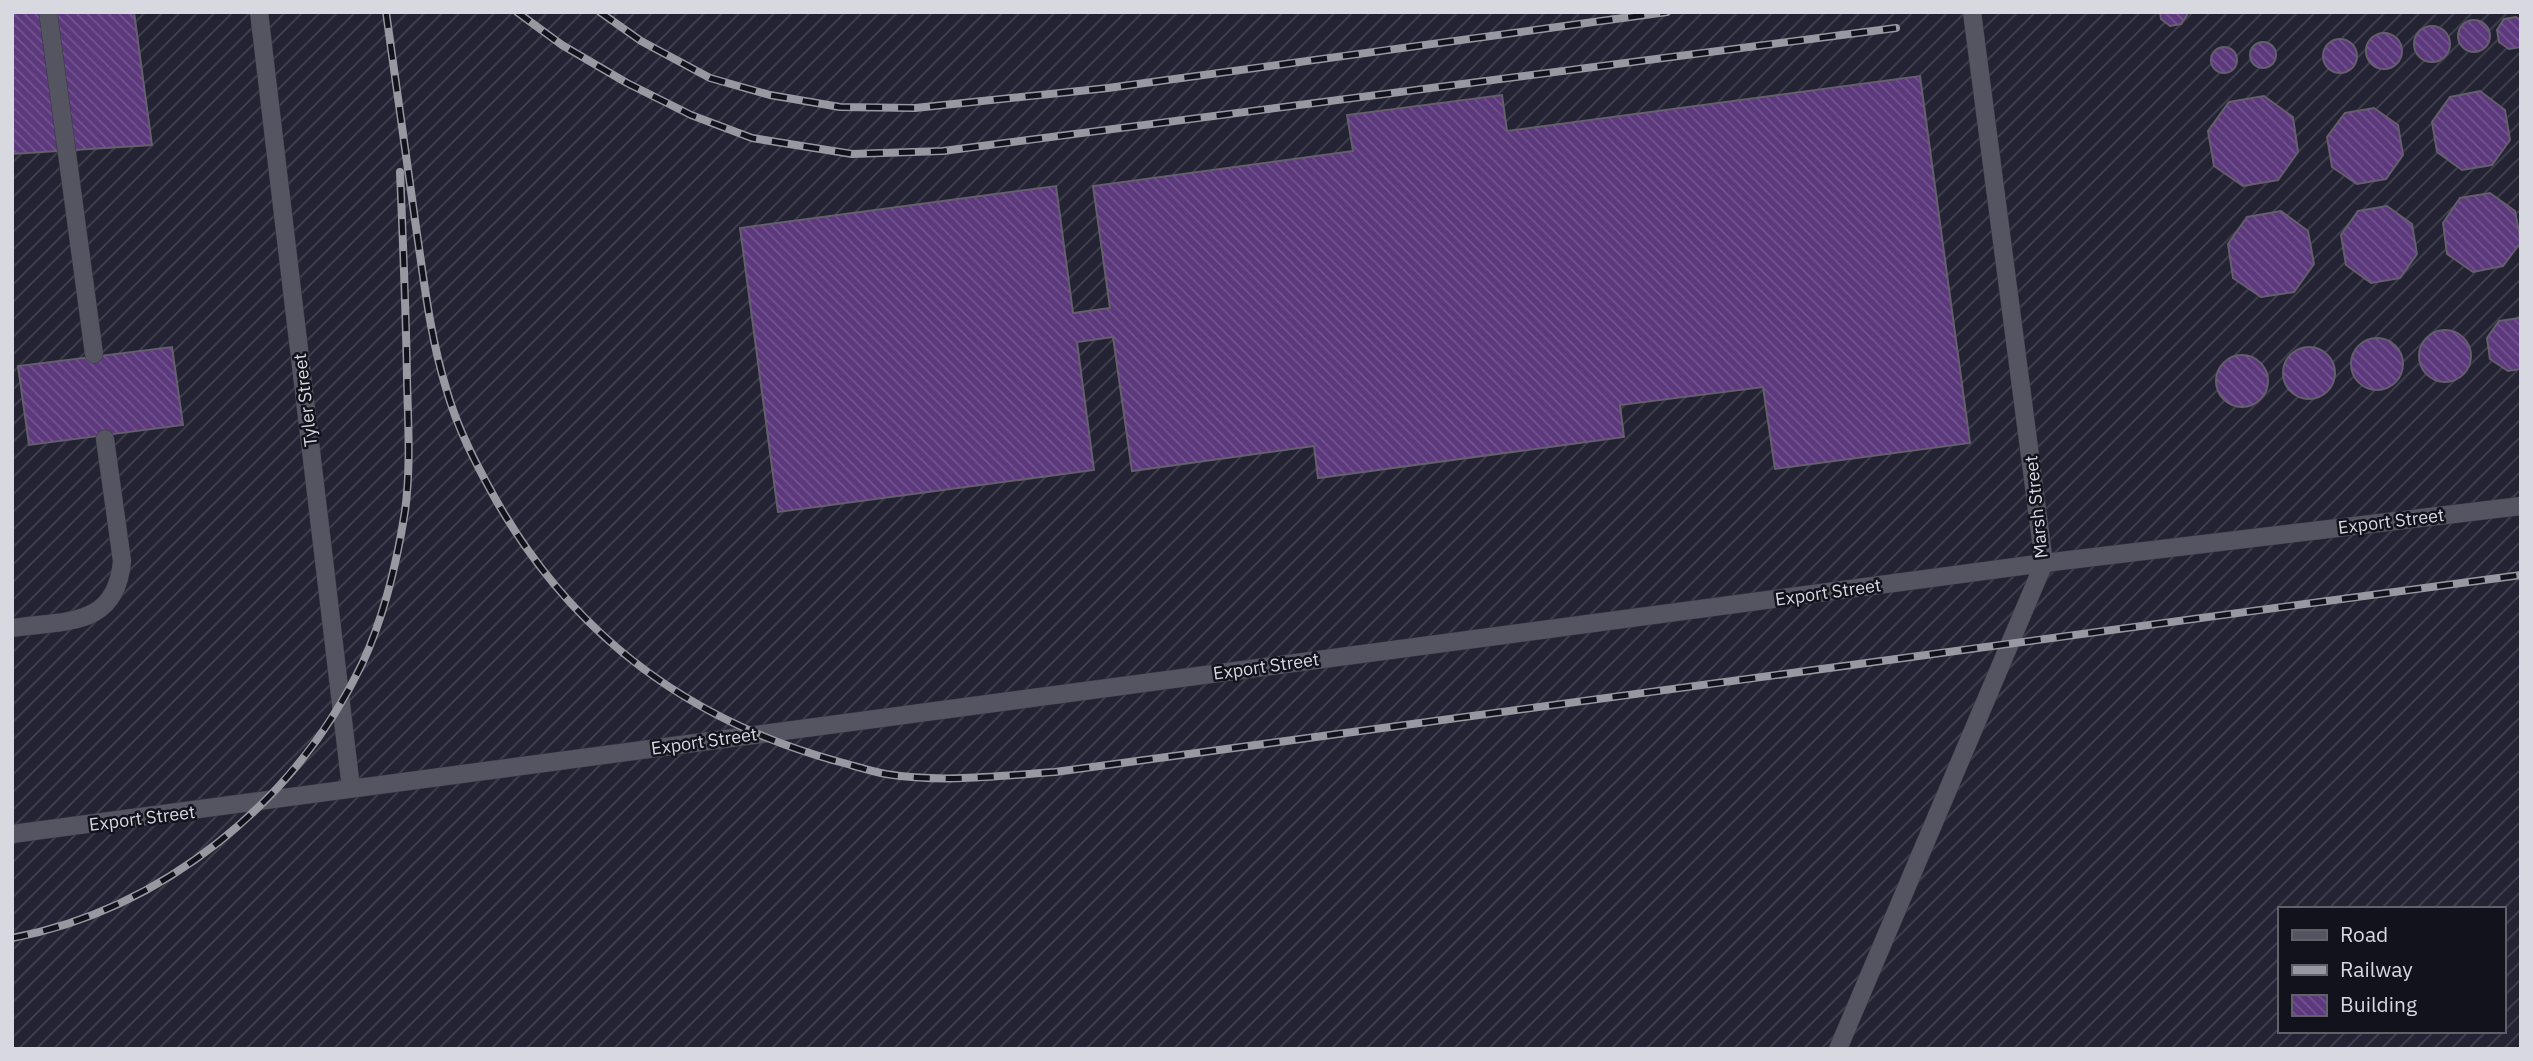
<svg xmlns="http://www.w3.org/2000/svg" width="2533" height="1061" font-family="'IBM Plex Sans',sans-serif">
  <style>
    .industrial { fill: url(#industrial-furrows); fill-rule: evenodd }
    .building { fill: url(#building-back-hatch); stroke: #655f6b; stroke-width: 2 }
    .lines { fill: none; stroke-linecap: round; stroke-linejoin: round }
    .lane-casing { stroke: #383841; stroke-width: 19 }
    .street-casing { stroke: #383841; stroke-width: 19 }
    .lane { stroke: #555562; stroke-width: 18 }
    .street { stroke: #555562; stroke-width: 18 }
    .rail-casing { stroke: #9898a1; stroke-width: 8 }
    .rail { stroke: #12121c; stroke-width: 5; stroke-dasharray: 16; stroke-linecap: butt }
    .labels { text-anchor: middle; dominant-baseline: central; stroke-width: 5; stroke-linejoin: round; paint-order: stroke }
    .street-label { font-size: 18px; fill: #d8d8e0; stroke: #12121c }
  </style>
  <defs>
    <pattern id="industrial-furrows" width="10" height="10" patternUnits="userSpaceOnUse" patternTransform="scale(1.75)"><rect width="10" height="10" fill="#232333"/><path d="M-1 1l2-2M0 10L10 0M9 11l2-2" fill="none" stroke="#424250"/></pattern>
    <pattern id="building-back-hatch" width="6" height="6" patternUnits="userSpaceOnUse" patternTransform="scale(1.75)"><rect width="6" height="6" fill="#5c387c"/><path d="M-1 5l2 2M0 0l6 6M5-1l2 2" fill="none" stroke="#73548e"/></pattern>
  </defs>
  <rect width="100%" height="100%" fill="#1b1b26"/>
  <path class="industrial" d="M12 12H2521V1049H12ZM2279 909H2503V1031H2279Z"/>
  <path class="building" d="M12 12H134L152 145 12 154Z
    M2160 12H2187V15L2181 24 2170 26 2161 19Z
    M2516 17 2521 20V47L2509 49 2499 42 2497 30 2504 19Z
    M2458 36a16 16 0 1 1 32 0a16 16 0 1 1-32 0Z
    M2414 44a18 18 0 1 1 36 0a18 18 0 1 1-36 0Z
    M2366 51a18 18 0 1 1 36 0a18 18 0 1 1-36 0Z
    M2323 56a17 17 0 1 1 34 0a17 17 0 1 1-34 0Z
    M2250 55a13 13 0 1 1 26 0a13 13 0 1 1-26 0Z
    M2211 60a13 13 0 1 1 26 0a13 13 0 1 1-26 0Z
    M1920 76 1970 443 1775 469 1763 387 1620 405 1624 437 1318 478 1314 446 1132 471 1113 337 1077 342 1094 470 778 512 740 228 1056 186 1073 313 1110 308 1093 186 1353 151 1347 115 1502 95 1507 131Z
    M2480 91 2505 110 2510 140 2492 165 2462 170 2437 152 2432 122 2450 97Z
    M2264 96 2293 117 2298 152 2278 180 2243 186 2214 166 2208 131 2229 102Z
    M2374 108 2398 125 2403 155 2386 179 2357 184 2332 167 2327 137 2345 113Z
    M2490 193 2515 211 2521 242 2503 266 2473 272 2447 254 2443 223 2460 198Z
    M2387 206 2412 224 2417 254 2400 278 2371 283 2346 265 2341 235 2358 211Z
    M2281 211 2308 231 2314 264 2294 292 2261 297 2233 278 2228 244 2247 217Z
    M2520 318 2521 369 2508 371 2490 359 2487 338 2499 321Z
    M2419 356a26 26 0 1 1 52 0a26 26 0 1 1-52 0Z
    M2351 364a26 26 0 1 1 52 0a26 26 0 1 1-52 0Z
    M2283 373a26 26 0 1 1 52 0a26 26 0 1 1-52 0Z
    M172 347 183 425 29 445 18 366Z
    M2216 381a26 26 0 1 1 52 0a26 26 0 1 1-52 0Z"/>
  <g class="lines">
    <g class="lane-casing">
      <path id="lane" d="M48 12 94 354
        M12 628C66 620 116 628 122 561L105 439"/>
    </g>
    <g class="street-casing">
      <path id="street" d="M259 12 351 788
        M12 834 2044 563 2521 506
        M1838 1049 2044 563 1972 12"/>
    </g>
    <use href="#lane" class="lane"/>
    <use href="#street" class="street"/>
    <g class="rail-casing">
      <path id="rail" d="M386 12C396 84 406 155 416 227 424 281 430 336 446 388 457 428 476 464 496 500 573 635 690 722 840 762 855 766 870 771 886 774 942 783 999 776 1055 772L2521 575
        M517 12 562 45 627 83 691 115 752 138 852 154 943 151 1896 28
        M600 12 641 41 710 78 770 95 840 107 915 108 1108 88 1667 12
        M12 938C164 909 295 802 362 664 384 617 397 562 405 511 411 468 408 422 407 379 406 310 403 241 400 172"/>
    </g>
    <use href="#rail" class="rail"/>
  </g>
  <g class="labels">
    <g class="street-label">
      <text transform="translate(305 400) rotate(-97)">Tyler Street</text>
      <text transform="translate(2036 507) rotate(-96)">Marsh Street</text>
      <text transform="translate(2391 521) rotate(-7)">Export Street</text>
      <text transform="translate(1828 592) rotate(-8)">Export Street</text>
      <text transform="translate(1266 666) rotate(-8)">Export Street</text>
      <text transform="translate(704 741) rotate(-8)">Export Street</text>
      <text transform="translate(142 818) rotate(-7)">Export Street</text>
    </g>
  </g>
  <rect width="2533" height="1061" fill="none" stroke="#d8d8e0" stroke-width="28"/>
  <rect x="2278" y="907" width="228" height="126" fill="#12121c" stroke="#61616a" stroke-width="2"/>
  <rect x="2292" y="930" width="35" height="10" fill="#555562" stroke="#61616a" stroke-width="2"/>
  <text x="2340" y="942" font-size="21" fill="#d8d8e0">Road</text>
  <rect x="2292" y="965" width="35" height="10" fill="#9898a1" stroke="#61616a" stroke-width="2"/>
  <text x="2340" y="977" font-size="21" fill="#d8d8e0">Railway</text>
  <rect x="2292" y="995" width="35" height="21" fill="url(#building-back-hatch)" stroke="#61616a" stroke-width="2"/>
  <text x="2340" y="1012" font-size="21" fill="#d8d8e0">Building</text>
</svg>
